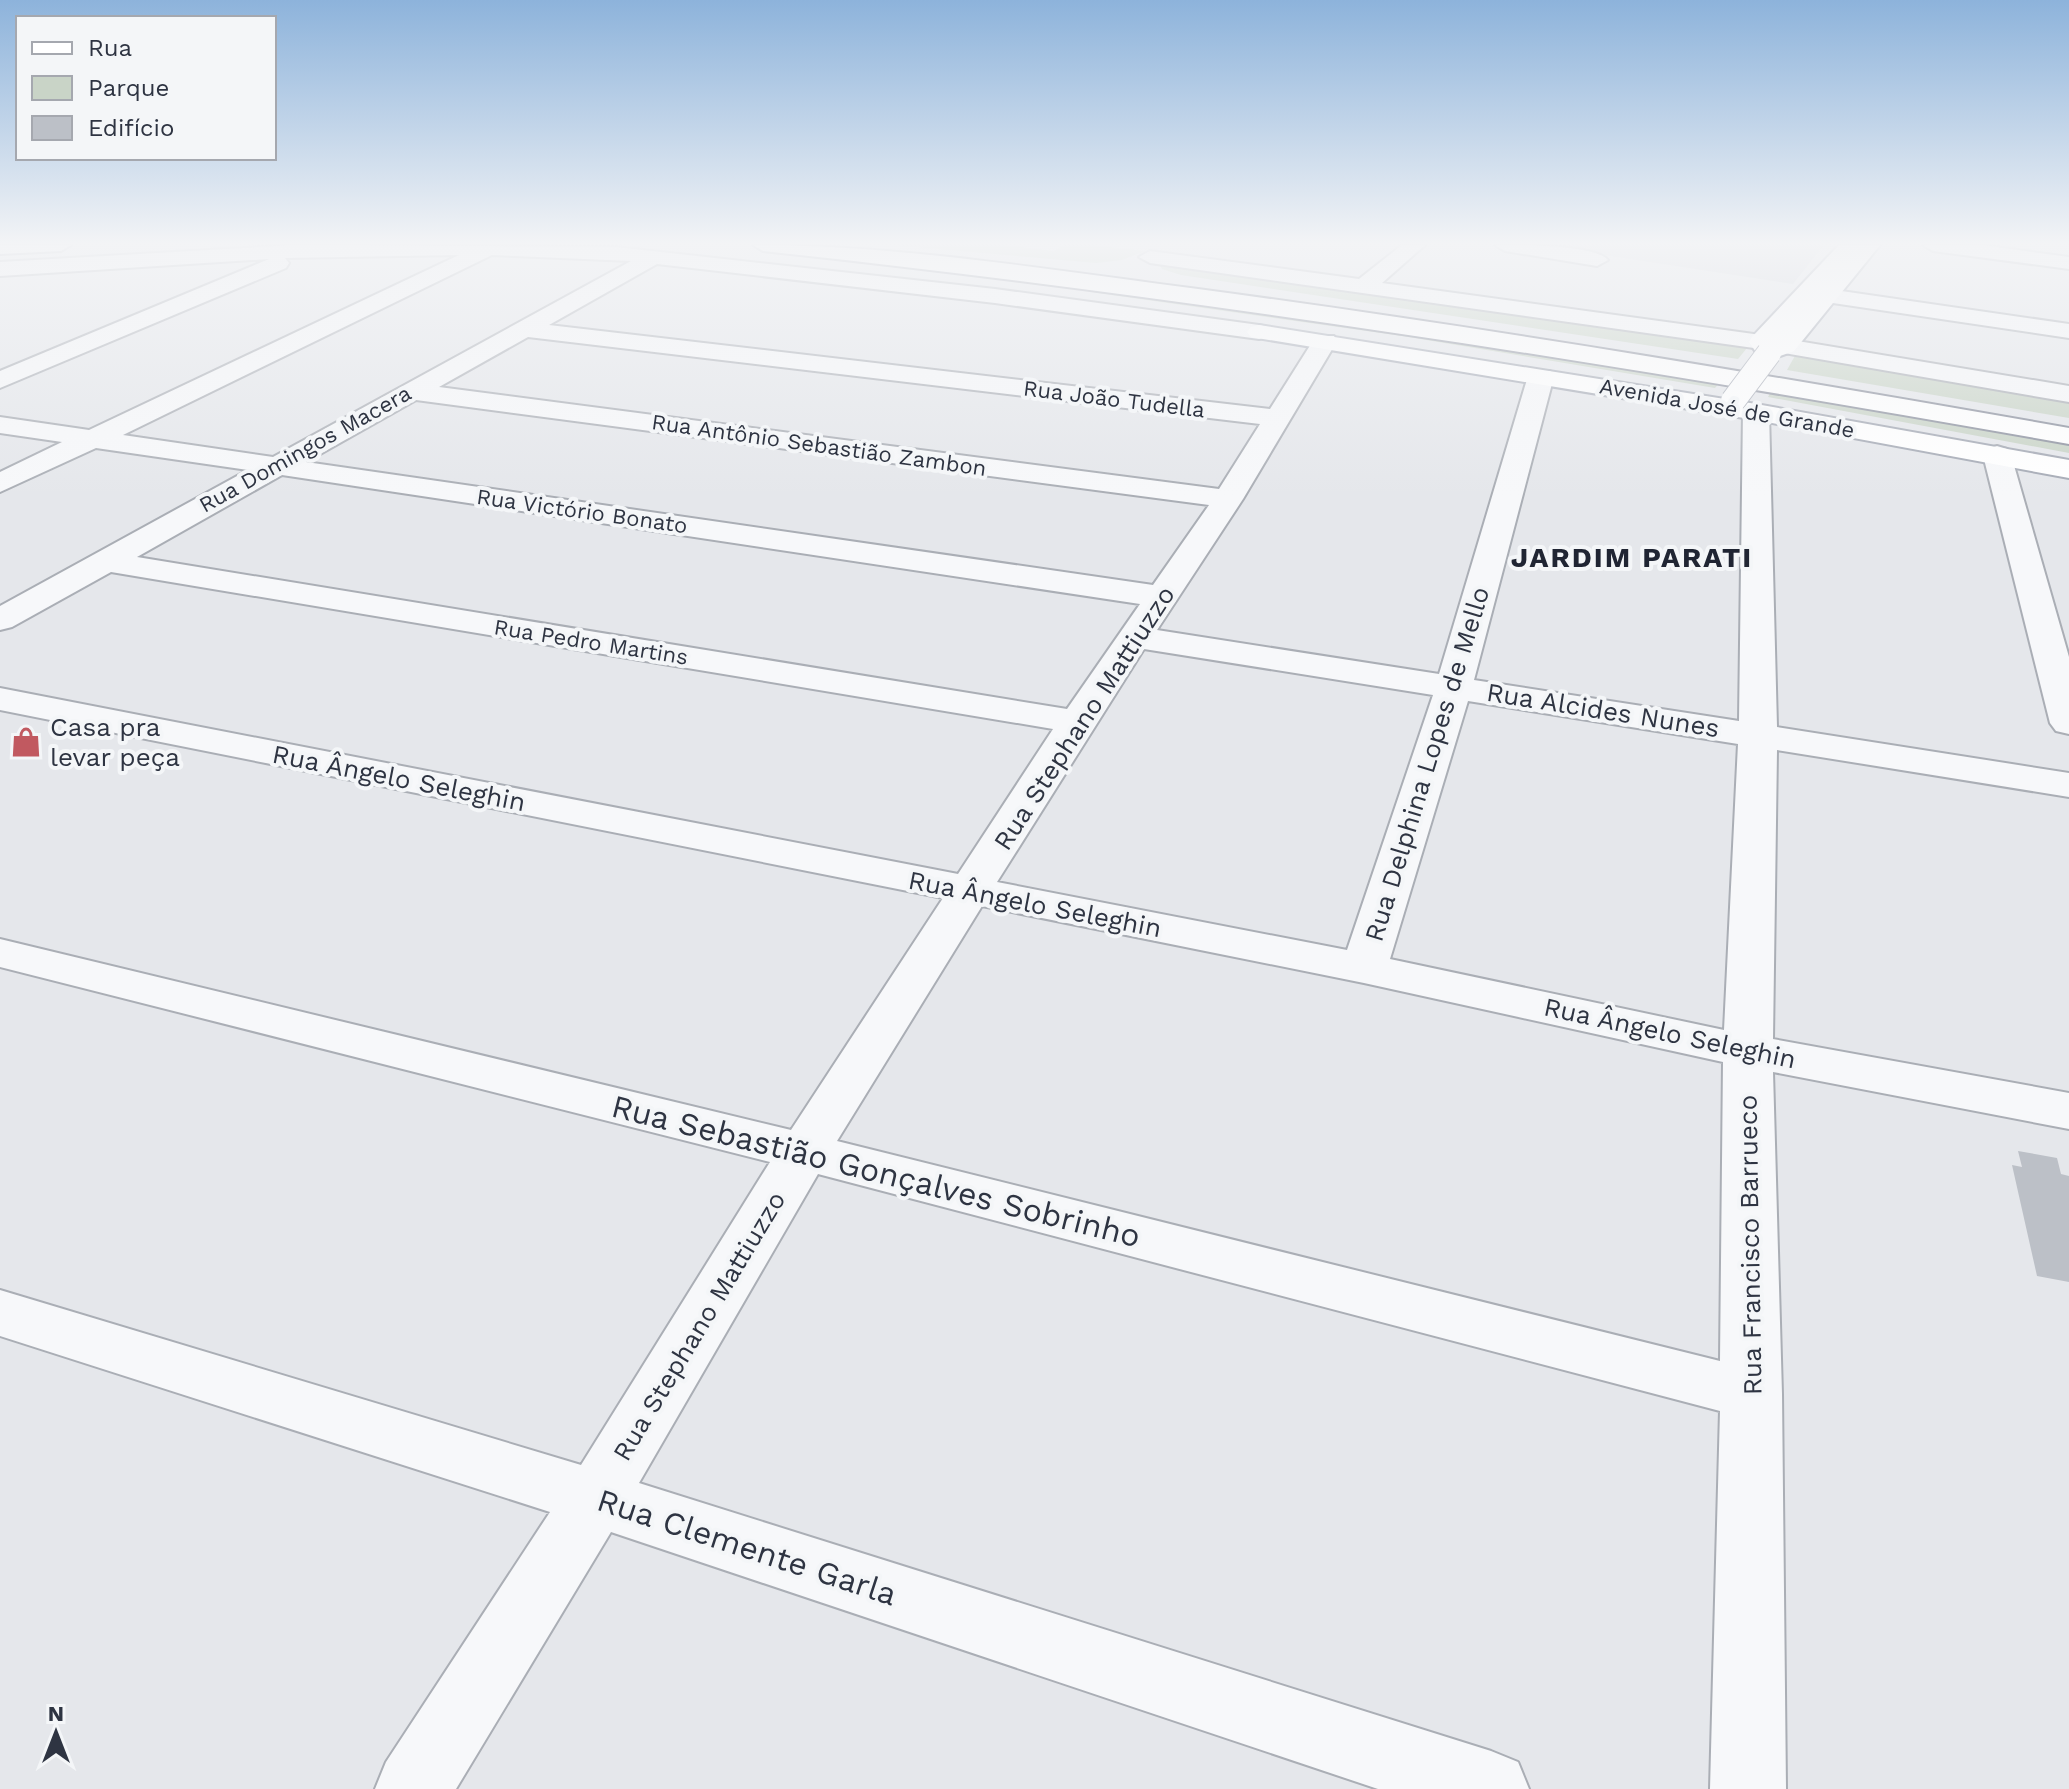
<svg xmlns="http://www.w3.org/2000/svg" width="2069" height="1789" font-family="'Work Sans',sans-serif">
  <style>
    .built { fill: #d3d6dd }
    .green { fill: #c9d4c7 }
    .building { fill: #bcc0c7 }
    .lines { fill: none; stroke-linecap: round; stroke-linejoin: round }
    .minor-casing { stroke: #aaaeb5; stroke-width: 4 }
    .major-casing { stroke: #a5aab5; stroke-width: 4 }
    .highway-casing { stroke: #8e93a0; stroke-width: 4 }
    .minor { fill: #f7f8fa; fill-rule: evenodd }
    .major { fill: #fff; fill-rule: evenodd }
    .highway { fill: #fff; fill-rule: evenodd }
    .major-bridge-casing { stroke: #a5aab5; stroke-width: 26; stroke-linecap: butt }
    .major-bridge { stroke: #fff; stroke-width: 24 }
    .labels { text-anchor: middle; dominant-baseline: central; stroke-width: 8; stroke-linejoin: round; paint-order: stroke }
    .far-street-label { font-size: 22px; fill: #2e3442; stroke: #f4f6f8 }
    .street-label { font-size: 26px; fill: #2e3442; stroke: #f4f6f8 }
    .poi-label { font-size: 26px; fill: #2e3442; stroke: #f4f6f8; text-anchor: start }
    .far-district-label { font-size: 28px; font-weight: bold; letter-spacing: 2px; fill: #202533; stroke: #f4f6f8 }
    .near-street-label { font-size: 32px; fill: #2e3442; stroke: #f4f6f8 }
  </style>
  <rect width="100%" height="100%" fill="#e5e7eb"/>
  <path class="built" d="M1539 245H1824L1793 284Z"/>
  <path class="green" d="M893 245H1002L1054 251 1064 245H1091L1145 251 1122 260 1096 263Z
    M1159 263 1747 348 1738 359 1181 275 1162 269Z
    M1055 284 1415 333 1720 382 1715 388 1402 336 1097 293Z
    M1796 354 2069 396V418L1787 370Z
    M1772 390 2069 445V453L1768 397Z"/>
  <path class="building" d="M2018 1151 2057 1158 2061 1174 2069 1176V1282L2037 1276 2012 1165 2022 1167Z"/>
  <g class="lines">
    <g class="minor-casing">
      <path id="minor" d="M295 245 616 247 995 289 1259 325 1267 327 1271 332 1267 337 1259 339 995 303 657 264 549 325 1270 409 1316 336H1334L1337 341 1243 499 1157 630 1439 674 1528 376 1532 371H1550L1554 376 1474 680 1739 721 1743 412 1746 406H1766L1769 412 1777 727 2069 773V797L1777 750 1773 1039 2069 1093V1129L1773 1072 1782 1394 1786 1789H1710L1720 1411 818 1174 639 1483 1491 1751 1518 1762 1529 1789H1378L611 1532 456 1789H375L386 1762 550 1512 0 1336V1290L581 1465 770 1162 0 967V939L791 1130 943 898 0 710V688L958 874 1053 729 111 572 12 627 0 630V606L248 470 96 448 0 492V472L62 442 0 433V417L89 430 459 255 285 258 289 263 286 268 0 388V371L269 259 0 276V262ZM492 255 631 261 273 457 123 435ZM528 337 1260 424 1219 489 439 387ZM416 400 1209 505 1153 585 306 462ZM282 475 1140 604 1067 709 137 557ZM1144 649 1433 695 1347 950 997 882ZM1468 701 1738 744 1724 1030 1390 959ZM982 906 1364 983 1723 1062 1720 1361 837 1141Z
        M1402 245H1425L1382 283 1761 335 2069 386V402L1761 349 1150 263 1139 257 1150 251 1359 279Z
        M1495 245C1517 245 1594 244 1608 260L1597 266 1505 251Z
        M1923 245H1982L2069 257V269L1933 251Z
        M1807 286 2069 324V338L1799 298 1796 293 1799 288Z
        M1997 446 2007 449 2011 455 2069 657V734L2056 731 2050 723 1983 455 1987 449Z"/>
    </g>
    <g class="major-casing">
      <path id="major" d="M1839 245H1880L1794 351 1769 360 1760 358 1749 342 1752 337Z
        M1259 325 1756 404 2069 460V478L1756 420 1251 337 1247 332 1251 327Z"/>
    </g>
    <g class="highway-casing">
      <path id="highway" d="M0 245H71L61 251 0 254Z
        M753 245C901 245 1050 270 1198 289 1489 328 1779 377 2069 428V444C1635 367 1201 298 763 251Z"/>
    </g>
    <use href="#minor" class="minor"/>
    <use href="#major" class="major"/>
    <use href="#highway" class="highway"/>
    <g class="major-bridge-casing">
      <path id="major-bridge" d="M1733 401 1769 353"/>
    </g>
    <use href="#major-bridge" class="major-bridge"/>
  </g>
  <linearGradient id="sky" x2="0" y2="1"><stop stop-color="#8db3db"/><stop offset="0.49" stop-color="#f3f4f6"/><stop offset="1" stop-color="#f3f4f6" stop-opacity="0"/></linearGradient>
  <rect width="2069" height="496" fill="url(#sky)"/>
  <defs>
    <g id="shop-bare" transform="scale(2.4)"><path d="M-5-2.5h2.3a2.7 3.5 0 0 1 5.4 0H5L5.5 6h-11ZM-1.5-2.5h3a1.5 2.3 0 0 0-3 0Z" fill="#c15960" stroke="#f4f6f8" stroke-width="2.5" paint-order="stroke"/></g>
  </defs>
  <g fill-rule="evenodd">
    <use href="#shop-bare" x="26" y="742"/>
  </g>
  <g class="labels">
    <g class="far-street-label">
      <text transform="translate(1114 399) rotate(7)">Rua João Tudella</text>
      <text transform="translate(1727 408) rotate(10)">Avenida José de Grande</text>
      <text transform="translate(819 445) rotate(8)">Rua Antônio Sebastião Zambon</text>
      <text transform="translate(305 449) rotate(-29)">Rua Domingos Macera</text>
      <text transform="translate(582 511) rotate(8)">Rua Victório Bonato</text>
      <text transform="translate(591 642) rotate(9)">Rua Pedro Martins</text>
    </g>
    <g class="street-label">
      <text transform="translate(1603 710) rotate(9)">Rua Alcides Nunes</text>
      <text transform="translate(1084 718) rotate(-57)">Rua Stephano Mattiuzzo</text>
      <text transform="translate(1427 764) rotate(-73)">Rua Delphina Lopes de Mello</text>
      <text transform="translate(399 778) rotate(11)">Rua Ângelo Seleghin</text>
      <text transform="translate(1035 904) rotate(11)">Rua Ângelo Seleghin</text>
      <text transform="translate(1670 1033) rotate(12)">Rua Ângelo Seleghin</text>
      <text transform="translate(1750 1245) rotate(-91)">Rua Francisco Barrueco</text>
      <text transform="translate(699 1326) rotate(-59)">Rua Stephano Mattiuzzo</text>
    </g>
    <g class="poi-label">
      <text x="50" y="727">Casa pra<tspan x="50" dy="30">levar peça</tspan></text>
    </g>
    <g class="far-district-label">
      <text x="1632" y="557">JARDIM PARATI</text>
    </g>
    <g class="near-street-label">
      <text transform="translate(876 1171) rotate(14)">Rua Sebastião Gonçalves Sobrinho</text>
      <text transform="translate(747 1547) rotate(18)">Rua Clemente Garla</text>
    </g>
  </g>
  <rect x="16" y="16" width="260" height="144" fill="#f4f6f8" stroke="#a5a8af" stroke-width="2"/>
  <rect x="32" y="42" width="40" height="12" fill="#ffffff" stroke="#a5a8af" stroke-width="2"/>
  <text x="88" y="56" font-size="24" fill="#2e3442">Rua</text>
  <rect x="32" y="76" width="40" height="24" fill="#c9d4c7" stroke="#a5a8af" stroke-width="2"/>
  <text x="88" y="96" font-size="24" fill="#2e3442">Parque</text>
  <rect x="32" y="116" width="40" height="24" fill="#bcc0c7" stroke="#a5a8af" stroke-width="2"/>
  <text x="88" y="136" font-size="24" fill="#2e3442">Edifício</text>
  <g transform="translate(56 1733)" stroke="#f4f6f8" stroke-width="6" paint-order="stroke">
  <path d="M0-6L14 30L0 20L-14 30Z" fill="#2e3442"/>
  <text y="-12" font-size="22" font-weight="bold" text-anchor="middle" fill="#2e3442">N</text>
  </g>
</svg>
